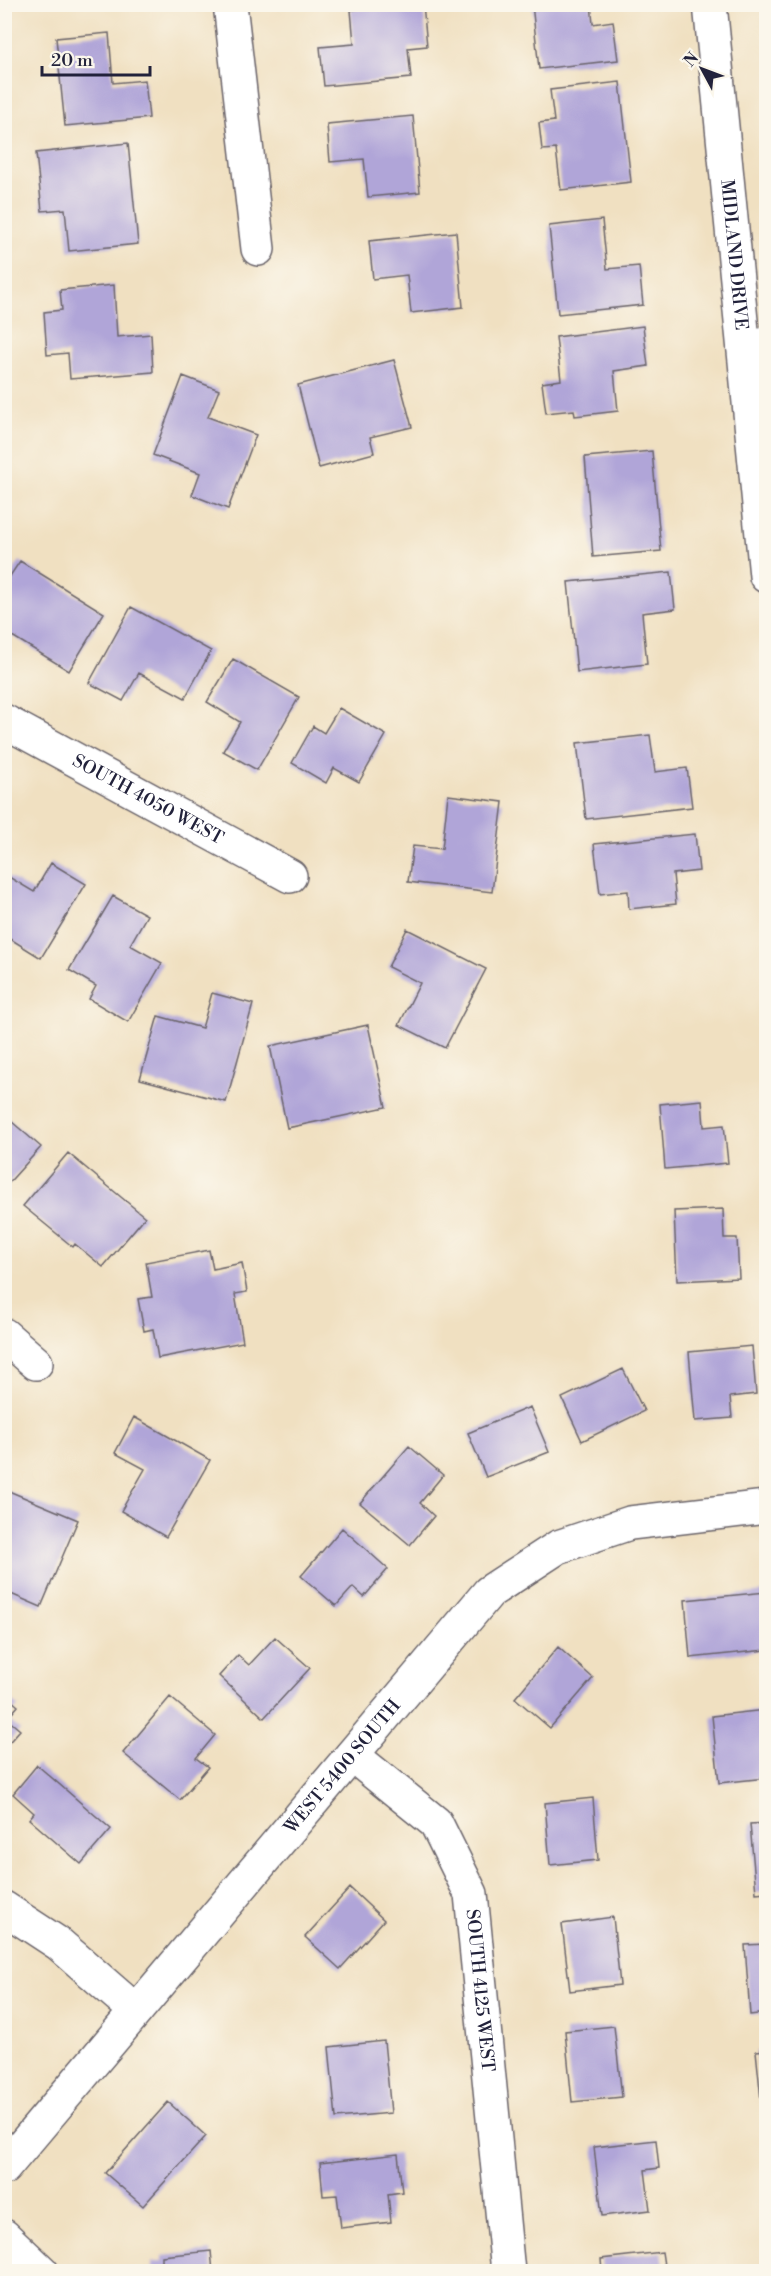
<svg xmlns="http://www.w3.org/2000/svg" width="771" height="2276" font-family="'Libre Bodoni',serif">
  <style>
    .building { fill: #b0a5d8 }
    .lines { fill: none; stroke-linecap: round; stroke-linejoin: round }
    .street-casing { stroke: #6a646a; stroke-width: 36 }
    .secondary-casing { stroke: #6a646a; stroke-width: 36 }
    .street { stroke: #fff; stroke-width: 33 }
    .secondary { stroke: #fff; stroke-width: 33 }
    .labels { text-anchor: middle; dominant-baseline: central; stroke-width: 5; stroke-linejoin: round; paint-order: stroke }
    .street-label { font-size: 18px; fill: #22223b; stroke: #fbf7ec }
  </style>
  <rect width="100%" height="100%" fill="#fbf7ec"/>
  <filter id="ink" filterUnits="userSpaceOnUse"><feTurbulence type="fractalNoise" baseFrequency=".0167" numOctaves="2"/><feDisplacementMap in="SourceGraphic" scale="12" xChannelSelector="R" yChannelSelector="G"/><feConvolveMatrix kernelMatrix="1 2 1 2 8 2 1 2 1" color-interpolation-filters="sRGB"/></filter>
  <filter id="wash" filterUnits="userSpaceOnUse"><feTurbulence type="fractalNoise" baseFrequency=".008" numOctaves="4" result="noise"/><feDisplacementMap in="SourceGraphic" scale="24" xChannelSelector="R" yChannelSelector="G"/><feGaussianBlur stdDeviation="1.35" result="paint"/><feColorMatrix in="noise" values="0 0 0 0 0 0 0 0 0 0 0 0 0 0 0 0 0 1.4 0 .05"/><feComposite in="paint" operator="in"/></filter>
  <g filter="url(#wash)">
    <rect width="100%" height="100%" fill="#f0e0c1"/>
    <g id="blocks">
      <path class="building" d="M407 4H423L427 46 408 48 411 78 324 86 320 47 354 44 351 10Z
        M532 4H591L593 24 613 21 618 60 539 69Z
        M109 33 113 83 145 80 149 118 65 126 56 38Z
        M620 82 631 182 561 190 556 149 542 150 539 123 554 121 550 90Z
        M413 116 420 192 368 197 364 159 330 162 327 124Z
        M128 143 138 244 69 251 65 209 42 211 36 153Z
        M602 220 607 269 639 266 643 305 558 314 549 226Z
        M456 232 463 307 411 313 407 275 373 279 369 241Z
        M114 285 117 337 151 334 153 372 70 379 68 353 47 355 44 312 62 310 60 290Z
        M643 326 648 366 614 371 618 411 575 416 574 410 546 413 542 383 561 380 556 337Z
        M394 360 412 427 370 437 374 453 319 468 298 385Z
        M183 376 219 390 208 417 256 435 228 509 192 495 200 473 153 455Z
        M652 451 661 551 593 557 585 457Z
        M20 561 104 613 69 671 4 631V585Z
        M671 572 675 609 642 613 647 664 577 672 568 582Z
        M131 607 211 651 185 698 139 673 123 701 89 683Z
        M233 659 299 697 257 770 223 751 240 722 207 702Z
        M339 708 386 735 359 782 334 768 326 783 292 763 313 726 324 733Z
        M650 735 655 772 687 768 692 807 586 819 577 743Z
        M448 795 503 802 492 892 408 882 413 846 442 849Z
        M695 834 699 871 673 874 676 904 629 909 628 891 600 894 594 844Z
        M51 863 86 884 41 958 4 935V874L34 892Z
        M113 896 147 915 130 945 162 963 128 1022 89 999 96 986 69 970Z
        M407 929 486 969 445 1048 399 1025 420 983 388 967Z
        M212 993 253 1004 226 1102 140 1079 158 1016 202 1028Z
        M368 1025 386 1107 287 1128 270 1046Z
        M702 1100 704 1127 724 1125 728 1163 665 1169 660 1104Z
        M4 1115 41 1147 4 1188Z
        M68 1153 145 1217 103 1267 75 1244 73 1247 23 1206Z
        M723 1209 724 1238H737L739 1278 677 1281 674 1211Z
        M209 1250 213 1269 242 1263 247 1292 235 1294 243 1342 158 1358 153 1329 144 1331 138 1299 152 1297 146 1262Z
        M752 1346 756 1394 730 1397 732 1418 695 1421 689 1352Z
        M623 1369 644 1411 582 1441 562 1398Z
        M530 1407 549 1452 486 1477 468 1433Z
        M134 1417 210 1460 166 1537 121 1511 145 1469 115 1453Z
        M409 1446 443 1475 420 1503 434 1516 410 1545 360 1503Z
        M4 1489 78 1520 41 1607 4 1591Z
        M342 1528 388 1569 364 1597 353 1587 336 1606 301 1576Z
        M766 1592V1650L690 1658 685 1600Z
        M275 1637 310 1668 264 1718 219 1676 238 1655 249 1665Z
        M558 1647 593 1678 550 1728 515 1698Z
        M4 1694 18 1706 7 1719 20 1730 4 1748Z
        M170 1697 215 1735 196 1758 208 1767 180 1800 123 1753Z
        M765 1710 766 1778 719 1783 712 1716Z
        M37 1765 111 1829 81 1864 29 1819 34 1813 13 1794Z
        M593 1798 598 1860 550 1865 545 1803Z
        M766 1823V1892L756 1893 750 1824Z
        M350 1888 384 1920 340 1969 305 1937Z
        M613 1917 620 1985 570 1991 562 1924Z
        M766 1944V2013L750 2015 745 1945Z
        M614 2026 622 2097 572 2102 565 2031Z
        M384 2041 391 2113 336 2118 329 2047Z
        M766 2050V2119H763L756 2051Z
        M168 2102 206 2136 143 2206 105 2173Z
        M656 2140 659 2168 645 2170 650 2210 602 2216 594 2147Z
        M398 2154 402 2192 388 2194 391 2222 341 2228 337 2195 323 2196 320 2163Z
        M211 2251 213 2272H153L152 2262H162V2256Z
        M662 2252 665 2272H602L601 2259Z"/>
    </g>
  </g>
  <g filter="url(#ink)">
    <use href="#blocks" fill-opacity="0" stroke="#6a646a" stroke-width="1.5"/>
    <g class="lines">
      <g class="street-casing">
        <g id="street">
          <path d="M230 4 258 249"/>
          <path d="M744 348 766 344"/>
          <path id="s1" d="M4 721 290 876"/>
          <path d="M4 1335 36 1363"/>
          <path id="s2" d="M352 1755 436 1823 471 1894 508 2272"/>
          <path d="M4 1908 59 1944 136 2011"/>
          <path id="s3" d="M4 2168 489 1592 558 1547 630 1523 766 1507"/>
          <path d="M4 2236 42 2272"/>
        </g>
      </g>
      <g class="secondary-casing">
        <g id="secondary">
          <path id="s4" d="M710 4 766 576"/>
        </g>
      </g>
      <use href="#street" class="street"/>
      <use href="#secondary" class="secondary"/>
    </g>
  </g>
  <g class="labels">
    <g class="street-label">
      <text stroke="none"><textPath href="#s4" startOffset="252">MIDLAND DRIVE</textPath></text>
      <text stroke="none"><textPath href="#s1" startOffset="164">SOUTH 4050 WEST</textPath></text>
      <text stroke="none"><textPath href="#s3" startOffset="525">WEST 5400 SOUTH</textPath></text>
      <text stroke="none"><textPath href="#s2" startOffset="284">SOUTH 4125 WEST</textPath></text>
    </g>
  </g>
  <rect width="771" height="2276" fill="none" stroke="#fbf7ec" stroke-width="24"/>
  <g transform="translate(702 69) rotate(311)" stroke="#fbf7ec" stroke-width="4.5" paint-order="stroke">
  <path d="M0-4.5L10 22L0 15L-10 22Z" fill="#22223b"/>
  <text y="-9" font-size="16" font-weight="bold" text-anchor="middle" fill="#22223b">N</text>
  </g>
  <path d="M42 66v9h108v-9" fill="none" stroke="#22223b" stroke-width="3"/>
  <text x="51" y="66" font-size="18" fill="#22223b" stroke="#fbf7ec" stroke-width="4.5" paint-order="stroke">20 m</text>
</svg>
